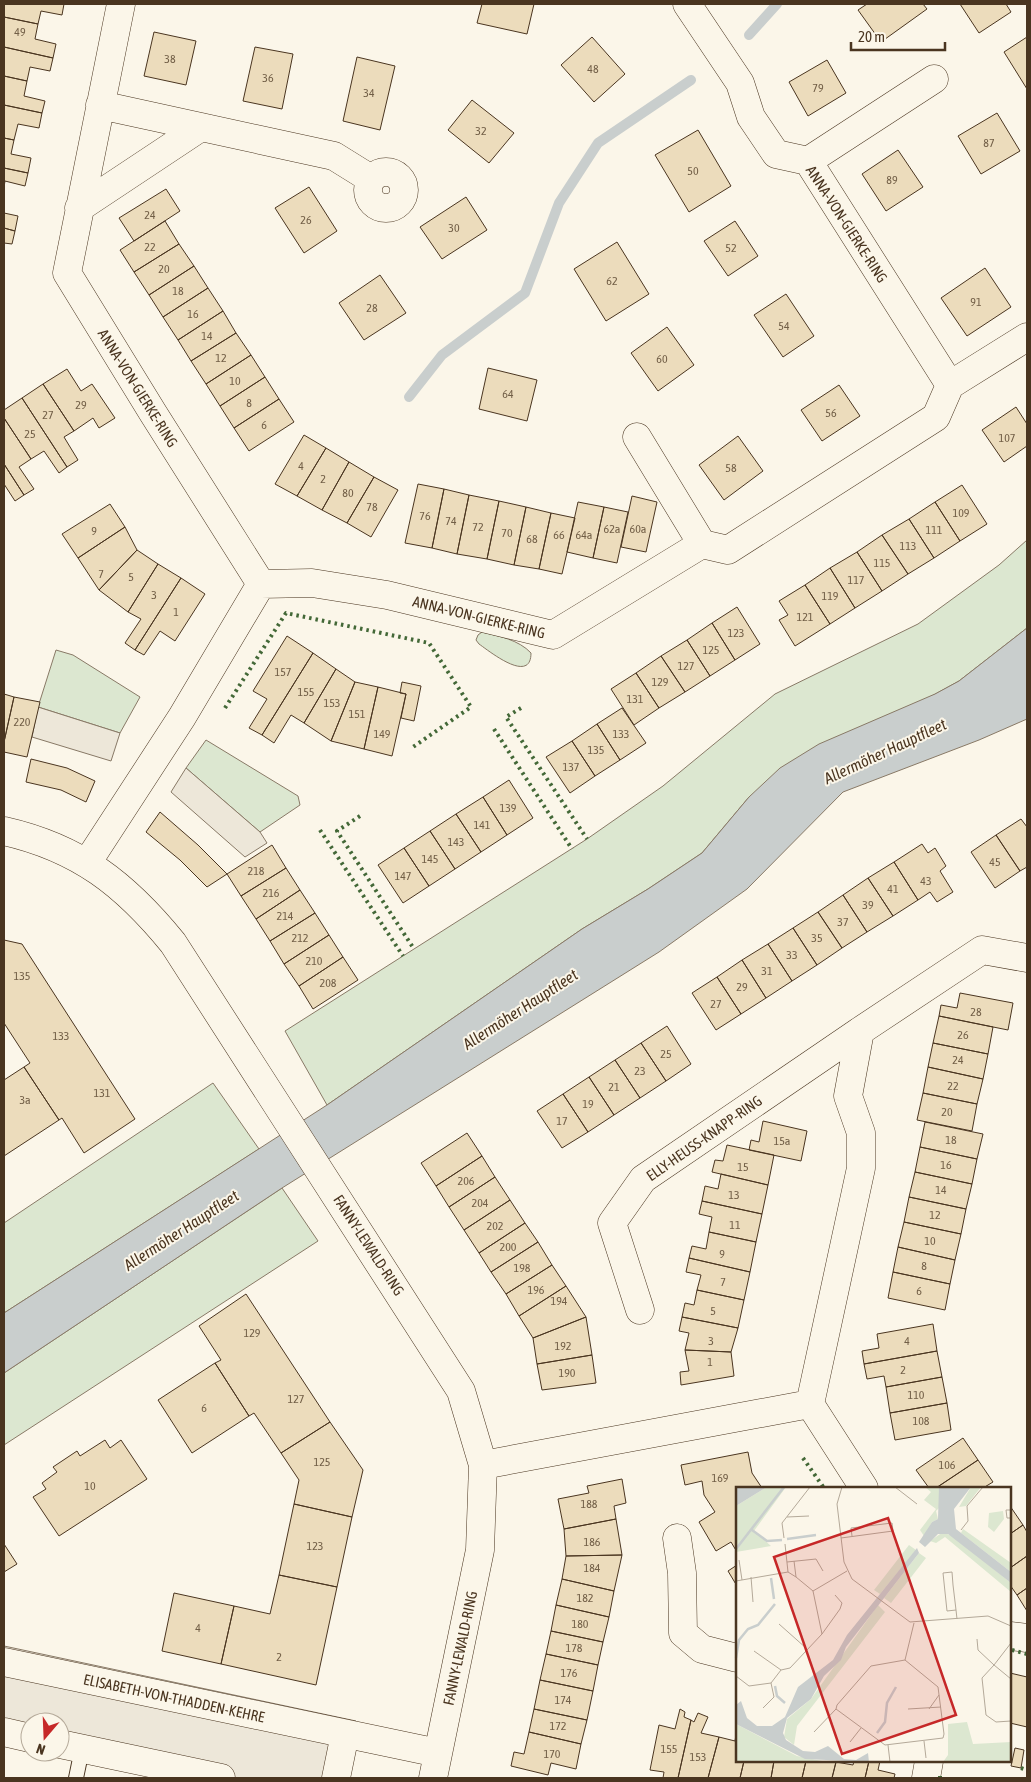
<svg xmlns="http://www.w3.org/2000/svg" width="1031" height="1782" font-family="'Asap Condensed',sans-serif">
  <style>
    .green { fill: #dce7d0; stroke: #887966 }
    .parking { fill: #ede7d9; stroke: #887966 }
    .water { fill: #c9cecd; stroke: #887966 }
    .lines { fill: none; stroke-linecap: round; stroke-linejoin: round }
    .stream { stroke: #c9cecd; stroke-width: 10 }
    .building { fill: #ecdcbc; stroke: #4a3520 }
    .service-casing { stroke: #4a3520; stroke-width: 16 }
    .minor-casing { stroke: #4a3520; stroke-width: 29 }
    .service { stroke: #fbf6e9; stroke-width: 14 }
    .minor { stroke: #fbf6e9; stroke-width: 28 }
    .hedge { stroke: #436837; stroke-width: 4; stroke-dasharray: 2.5 4; stroke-linecap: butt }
    .labels { text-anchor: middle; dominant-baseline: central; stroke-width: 4; stroke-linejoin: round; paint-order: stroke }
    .number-label { font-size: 12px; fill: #725f47 }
    .street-label { font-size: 15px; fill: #4a3520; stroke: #fbf6e9 }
    .water-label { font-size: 16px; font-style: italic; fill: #4a3520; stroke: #fbf6e9 }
    .inset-river { fill: none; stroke: #c9cecd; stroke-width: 2.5 }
    .inset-road { fill: none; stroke: #b4a999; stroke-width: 1 }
    .view { fill: #c62828; fill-opacity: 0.15; stroke: #c62828; stroke-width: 2.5 }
    .inset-edge { fill: none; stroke: #4a3520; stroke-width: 2.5 }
  </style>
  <rect width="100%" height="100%" fill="#fbf6e9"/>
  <path class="green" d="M1027 540V628L959 681 749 797 702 853 648 889 582 929 327 1105 285 1031 587 839 663 786 775 694 918 624 999 565Z
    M482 632C499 636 519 640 531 653 531 685 489 651 479 644L476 640 478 635Z
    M56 650 73 655 140 697 120 733 38 707Z
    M206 740 298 796 300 805 260 832 186 768Z
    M213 1083 259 1149 4 1313V1223Z
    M282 1188 318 1241 4 1445V1373Z"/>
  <path class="parking" d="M38 707 120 733 111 761 32 737Z
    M186 768 260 832 267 843 245 857 171 792Z
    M4 1646 356 1721 344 1778H176L60 1752V1722H30V1747L4 1742Z"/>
  <path class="water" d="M1027 628V719L979 740 843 792 747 889 659 952 282 1188 4 1373V1313L327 1105 582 929 648 889 702 853 749 797 780 768 819 744 935 694 959 681Z"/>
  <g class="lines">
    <path class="stream" d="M749 35 777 4
      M409 397 442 355 525 293 559 203 598 143 691 80"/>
  </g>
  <path class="building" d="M4 4H64L62 15 41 11 38 24 4 17Z
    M482 4H534L527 34 477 23Z
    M867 4H923L927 9 881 42 858 10Z
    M960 4H1006L1011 12 979 33Z
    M4 17 38 24 35 39 56 44 53 58 4 47Z
    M154 32 196 41 186 85 144 76Z
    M592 37 625 74 594 102 561 65Z
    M1027 37V89L1004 52Z
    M4 47 53 58 50 71 30 67 27 81 4 76Z
    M255 47 293 54 282 109 243 101Z
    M357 57 395 66 380 130 343 121Z
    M827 60 846 93 808 116 789 82Z
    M4 76 27 81 24 96 45 101 42 113 4 105Z
    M472 100 514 133 489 163 448 130Z
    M4 105 42 113 39 128 18 124 14 140 4 138Z
    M997 113 1020 151 981 174 958 136Z
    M698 130 731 186 689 212 655 155Z
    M4 138 14 140 11 154 31 158 28 173 4 168Z
    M898 150 923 187 886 211 862 174Z
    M4 168 28 173 25 186 5 181 4 187Z
    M309 187 337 231 304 253 275 208Z
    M166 189 180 211 134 241 119 218Z
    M466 197 487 230 442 259 420 227Z
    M4 213 18 216 15 231 4 228Z
    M165 221 179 244 134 272 120 250Z
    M735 221 758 256 728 276 704 241Z
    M4 228 15 231 12 244 4 243Z
    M617 242 649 294 606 321 574 269Z
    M179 244 194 266 149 295 134 272Z
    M194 266 208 288 163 317 149 295Z
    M985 268 1011 307 967 336 941 298Z
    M380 275 406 313 364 340 339 303Z
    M208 288 223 311 178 340 163 317Z
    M786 294 814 336 783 357 754 315Z
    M223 311 236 333 191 361 178 340Z
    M667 327 694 365 658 391 631 353Z
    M236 333 251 355 206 384 191 361Z
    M251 355 265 377 220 406 206 384Z
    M488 368 537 380 527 421 479 409Z
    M67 369 81 391 92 384 115 418 99 428 93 418 74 431 43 384Z
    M265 377 279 399 234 428 220 406Z
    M43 384 74 431 64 437 78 460 67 467 22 398Z
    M839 385 860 416 822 441 801 410Z
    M22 398 67 467 59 473 44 451 31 459 4 418V410Z
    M279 399 294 422 249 451 234 428Z
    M1016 407 1027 424V446L1004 462 982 430Z
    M4 418 31 459 19 467 34 489 24 495 4 464Z
    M304 435 326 448 297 496 275 484Z
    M738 436 763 471 724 500 699 465Z
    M326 448 349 462 322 510 297 496Z
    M349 462 374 477 347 523 322 510Z
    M4 464 24 495 15 501 4 484Z
    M374 477 398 490 371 537 347 523Z
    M418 484 444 489 432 548 405 543Z
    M962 485 987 524 960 541 935 502Z
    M444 489 469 495 457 554 432 548Z
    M469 495 499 501 487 559 457 554Z
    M632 496 657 502 646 552 621 547Z
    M499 501 526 507 514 565 487 559Z
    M578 502 604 507 593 558 567 552Z
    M935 502 960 541 934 558 909 519Z
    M110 504 125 527 78 558 62 534Z
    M526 507 551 513 539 569 514 565Z
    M604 507 628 512 617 563 593 558Z
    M551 513 575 518 562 574 539 569Z
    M909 519 934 558 908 574 882 535Z
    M125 527 137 550 99 590 78 558Z
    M882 535 908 574 882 591 857 552Z
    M137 550 158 564 128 612 99 590Z
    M857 552 882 591 855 608 830 568Z
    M158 564 181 578 135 650 125 643 141 619 128 612Z
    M830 568 855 608 830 624 805 585Z
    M181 578 205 594 175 641 160 631 144 655 135 650Z
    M805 585 830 624 795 646 779 620 788 615 779 601Z
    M737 607 760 644 735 660 712 623Z
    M712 623 735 660 710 676 687 640Z
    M287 636 313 653 262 735 249 728 267 699 253 691Z
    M687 640 710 676 685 692 661 656Z
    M313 653 336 669 304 723 291 715 274 743 262 735Z
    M661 656 685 692 659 708 636 673Z
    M336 669 355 682 331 741 304 723Z
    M636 673 659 708 634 725 611 689Z
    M355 682 378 687 364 749 331 741Z
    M402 682 421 686 414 721 401 718 406 694 400 693Z
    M378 687 406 694 392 756 364 749Z
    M4 694 14 697 4 742Z
    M14 697 40 702 27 757 4 752V742Z
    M622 708 646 743 620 760 597 724Z
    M597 724 620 760 595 776 572 741Z
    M572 741 595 776 570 793 546 757Z
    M31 759 67 768 95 781 86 802 61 790 26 782Z
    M509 780 533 818 507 835 483 797Z
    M483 797 507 835 481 852 456 814Z
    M160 812 198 845 227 874 207 887 180 860 146 832Z
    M456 814 481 852 455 869 430 831Z
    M1021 819 1027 827V867L1020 871 996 835Z
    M430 831 455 869 429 886 404 848Z
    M996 835 1020 871 995 888 971 852Z
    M922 844 928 853 935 848 946 866 940 871 953 892 937 902 930 892 918 900 894 862Z
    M272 845 286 868 241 896 227 874Z
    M404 848 429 886 403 903 378 865Z
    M894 862 918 900 893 916 868 878Z
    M286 868 300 890 256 919 241 896Z
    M868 878 893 916 867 932 843 895Z
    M300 890 315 913 270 941 256 919Z
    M843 895 867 932 842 948 818 912Z
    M818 912 842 948 817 965 793 928Z
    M315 913 329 935 284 964 270 941Z
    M793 928 817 965 792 981 768 944Z
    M329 935 343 957 299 986 284 964Z
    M4 940 22 944 135 1119 84 1153 62 1118 59 1120 24 1067 30 1063 4 1023Z
    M768 944 792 981 766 998 742 960Z
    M343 957 358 980 313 1009 299 986Z
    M742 960 766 998 741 1014 717 977Z
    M717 977 741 1014 716 1030 692 993Z
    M960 993 1013 1003 1008 1030 939 1016 941 1005 957 1008Z
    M939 1016 993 1027 988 1054 933 1043Z
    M667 1026 691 1064 666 1081 641 1043Z
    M641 1043 666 1081 640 1098 615 1060Z
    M933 1043 988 1054 983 1079 928 1067Z
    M615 1060 640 1098 614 1115 589 1077Z
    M24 1067 59 1120 4 1156V1080Z
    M928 1067 983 1079 977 1104 923 1093Z
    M589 1077 614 1115 588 1132 563 1094Z
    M923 1093 977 1104 972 1131 917 1120Z
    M563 1094 588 1132 562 1148 537 1111Z
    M763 1121 807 1131 801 1161 749 1150 751 1140 759 1142Z
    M925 1122 983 1134 977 1159 920 1147Z
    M467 1133 482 1156 436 1186 421 1163Z
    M727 1145 774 1155 768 1185 712 1172 715 1160 723 1161Z
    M920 1147 977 1159 972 1184 915 1172Z
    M482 1156 495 1177 449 1207 436 1186Z
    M915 1172 972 1184 966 1209 909 1197Z
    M721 1174 768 1185 762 1214 702 1201 705 1186 718 1189Z
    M495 1177 510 1200 464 1230 449 1207Z
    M909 1197 966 1209 961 1234 904 1222Z
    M510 1200 525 1223 479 1253 464 1230Z
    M702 1201 762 1214 756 1242 709 1232 712 1217 699 1214Z
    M904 1222 961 1234 955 1260 898 1247Z
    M525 1223 538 1242 491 1272 479 1253Z
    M709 1232 756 1242 750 1272 689 1258 692 1246 706 1249Z
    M538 1242 552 1265 506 1294 491 1272Z
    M898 1247 955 1260 950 1284 893 1272Z
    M689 1258 750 1272 744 1300 697 1290 701 1275 686 1272Z
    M552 1265 566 1286 519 1316 506 1294Z
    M893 1272 950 1284 945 1310 888 1298Z
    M566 1286 586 1317 533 1338 519 1316Z
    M697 1290 744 1300 738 1328 682 1317 685 1303 694 1305Z
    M246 1294 330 1422 281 1453 254 1413 249 1416 215 1363 221 1360 199 1326Z
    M586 1317 592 1355 537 1364 533 1338Z
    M682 1317 738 1328 731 1352 685 1350 689 1333 679 1331Z
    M933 1324 937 1351 864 1364 862 1351 879 1348 877 1334Z
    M685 1350 731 1352 734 1376 681 1385 680 1372 689 1371Z
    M937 1351 942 1377 886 1387 884 1376 867 1379 864 1364Z
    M592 1355 596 1383 542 1390 537 1364Z
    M215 1363 249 1416 192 1453 158 1400Z
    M942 1377 947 1403 890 1413 886 1387Z
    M947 1403 951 1430 895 1440 890 1413Z
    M330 1422 363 1470 352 1517 294 1504 299 1480 281 1453Z
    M963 1438 978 1460 936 1488H929L916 1470Z
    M105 1440 110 1448 121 1440 147 1479 59 1536 33 1497 46 1489 42 1483 57 1472 53 1467 77 1451 80 1456Z
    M748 1452 752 1473 762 1488H737V1552L731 1542 716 1551 699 1522 715 1512 704 1495 702 1481 685 1485 681 1465Z
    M978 1460 993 1482 983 1488H936Z
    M622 1479 626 1503 614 1506 616 1519 564 1529 558 1499 589 1493 587 1486Z
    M294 1504 352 1517 337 1587 279 1575Z
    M1010 1506 1023 1525 1010 1534Z
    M616 1519 622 1555 566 1556 564 1529Z
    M1023 1525 1027 1532V1556L1010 1568V1534Z
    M4 1544 17 1564 4 1572Z
    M622 1555 614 1591 562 1579 566 1556Z
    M1027 1556V1588L1017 1595 1010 1585V1568Z
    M737 1565V1586L728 1571Z
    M279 1575 337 1587 316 1685 221 1664 234 1606 270 1614Z
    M562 1579 614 1591 609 1617 556 1605Z
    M1027 1588V1611L1017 1595Z
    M174 1593 234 1606 221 1664 162 1651Z
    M556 1605 609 1617 603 1642 551 1631Z
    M551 1631 603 1642 598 1665 546 1654Z
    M546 1654 598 1665 593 1691 540 1680Z
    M1010 1673 1027 1677V1727L1010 1723Z
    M540 1680 593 1691 587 1720 534 1709Z
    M534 1709 587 1720 581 1744 529 1732Z
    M680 1709 685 1712 684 1717 691 1720 678 1778H663L664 1772 650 1770 659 1725 675 1729Z
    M698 1713 708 1717 701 1733 719 1737 708 1778H678L691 1720 694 1722Z
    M737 1729V1761H744L740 1778H708L719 1737 735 1741Z
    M529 1732 581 1744 576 1769 551 1763 548 1775 511 1766 514 1752 524 1754Z
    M1015 1748 1024 1750 1021 1768 1011 1766Z
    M744 1761H774L771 1778H740Z
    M774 1761H806L802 1778H771Z
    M806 1761 836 1762 832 1778H802Z
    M854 1761H869L865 1778H832L836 1762 853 1765Z
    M869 1761H880L878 1770 895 1774 894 1778H865Z"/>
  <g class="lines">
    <g class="service-casing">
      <path id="service" d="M76 1778 82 1749"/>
    </g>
    <g class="minor-casing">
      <path id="minor" d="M100 105 334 156 371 179
        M808 161 934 79
        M368 190a18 18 0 1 1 36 0a18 18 0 1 1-36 0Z
        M79 208 201 127
        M950 385 1027 337
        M637 437 702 544
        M261 584 312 583 387 595 553 635 702 544 728 550 936 417 950 385 808 161 776 154 751 117 740 83 687 4
        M4 831C79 848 125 884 173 943L461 1391 483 1465 480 1550 433 1778
        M87 863 182 717 261 584 153 413 67 273 121 4
        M640 1310 612 1223 643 1179 860 1031
        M810 1404 864 1488
        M483 1465 810 1404 861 1168V1133L848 1096 860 1031 982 950 1027 958
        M677 1538 682 1573 683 1633 702 1649 737 1658
        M1010 1636 1027 1638
        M4 1662 438 1753
        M4 1732 30 1738
        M60 1744 221 1778
        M336 1778 345 1734
        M926 1778 929 1761"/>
    </g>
    <use href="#service" class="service"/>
    <use href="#minor" class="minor"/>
    <path class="hedge" d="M225 708 286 613 429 643 471 707 413 747
      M521 708 506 717 587 839
      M494 729 572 849
      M360 816 337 831 414 949
      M320 830 403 956
      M803 1458 824 1488
      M1012 1650 1027 1654
      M1021 1768 1027 1770
      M940 1778V1776"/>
  </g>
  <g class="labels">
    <g class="number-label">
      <text x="20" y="32">49</text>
      <text x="170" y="59">38</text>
      <text x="593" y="69">48</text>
      <text x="268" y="78">36</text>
      <text x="818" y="88">79</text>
      <text x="369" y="93">34</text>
      <text x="481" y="131">32</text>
      <text x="989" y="143">87</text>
      <text x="693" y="171">50</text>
      <text x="892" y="180">89</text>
      <text x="150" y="215">24</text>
      <text x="306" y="220">26</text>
      <text x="454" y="228">30</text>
      <text x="150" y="247">22</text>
      <text x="731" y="248">52</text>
      <text x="164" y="269">20</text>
      <text x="612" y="281">62</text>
      <text x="178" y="291">18</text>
      <text x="976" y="302">91</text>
      <text x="372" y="308">28</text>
      <text x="193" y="314">16</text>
      <text x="784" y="326">54</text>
      <text x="207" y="336">14</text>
      <text x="221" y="358">12</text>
      <text x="662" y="359">60</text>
      <text x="235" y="381">10</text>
      <text x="508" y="394">64</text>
      <text x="249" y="403">8</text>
      <text x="81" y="405">29</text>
      <text x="831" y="413">56</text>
      <text x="48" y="415">27</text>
      <text x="264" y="425">6</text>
      <text x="30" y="434">25</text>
      <text x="1007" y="438">107</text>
      <text x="301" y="466">4</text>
      <text x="731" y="468">58</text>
      <text x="323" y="479">2</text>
      <text x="348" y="493">80</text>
      <text x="372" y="507">78</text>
      <text x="961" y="513">109</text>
      <text x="425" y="516">76</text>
      <text x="451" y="521">74</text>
      <text x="478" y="527">72</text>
      <text x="612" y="529">62a</text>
      <text x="638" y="529">60a</text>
      <text x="934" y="530">111</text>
      <text x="94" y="531">9</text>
      <text x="507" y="533">70</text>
      <text x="559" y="535">66</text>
      <text x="584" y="535">64a</text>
      <text x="532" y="539">68</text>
      <text x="908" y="546">113</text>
      <text x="882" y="563">115</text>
      <text x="101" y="574">7</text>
      <text x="131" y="577">5</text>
      <text x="856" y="580">117</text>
      <text x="154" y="595">3</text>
      <text x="830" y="596">119</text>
      <text x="176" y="612">1</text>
      <text x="805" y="617">121</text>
      <text x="736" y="633">123</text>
      <text x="711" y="650">125</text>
      <text x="686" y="666">127</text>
      <text x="283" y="672">157</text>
      <text x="660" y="682">129</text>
      <text x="306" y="692">155</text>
      <text x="635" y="699">131</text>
      <text x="332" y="703">153</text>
      <text x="357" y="714">151</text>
      <text x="22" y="722">220</text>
      <text x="382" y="734">149</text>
      <text x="621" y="734">133</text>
      <text x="596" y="750">135</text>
      <text x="571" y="767">137</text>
      <text x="508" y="808">139</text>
      <text x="482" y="825">141</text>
      <text x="456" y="842">143</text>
      <text x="430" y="859">145</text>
      <text x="995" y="862">45</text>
      <text x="256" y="871">218</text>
      <text x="403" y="876">147</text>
      <text x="926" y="881">43</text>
      <text x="893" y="889">41</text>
      <text x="271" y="893">216</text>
      <text x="868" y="905">39</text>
      <text x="285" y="916">214</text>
      <text x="843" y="922">37</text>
      <text x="300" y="938">212</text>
      <text x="817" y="938">35</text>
      <text x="792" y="955">33</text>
      <text x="314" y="961">210</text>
      <text x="767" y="971">31</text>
      <text x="22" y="976">135</text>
      <text x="328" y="983">208</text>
      <text x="742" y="987">29</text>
      <text x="716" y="1004">27</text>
      <text x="976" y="1012">28</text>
      <text x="963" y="1035">26</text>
      <text x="61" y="1036">133</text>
      <text x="666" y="1054">25</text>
      <text x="958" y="1060">24</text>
      <text x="640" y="1071">23</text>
      <text x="953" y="1086">22</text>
      <text x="614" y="1087">21</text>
      <text x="102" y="1093">131</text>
      <text x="25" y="1100">3a</text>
      <text x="588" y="1104">19</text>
      <text x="947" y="1112">20</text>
      <text x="562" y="1121">17</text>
      <text x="951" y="1140">18</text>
      <text x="782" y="1141">15a</text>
      <text x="946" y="1165">16</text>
      <text x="743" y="1167">15</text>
      <text x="466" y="1181">206</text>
      <text x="941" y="1190">14</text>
      <text x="734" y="1195">13</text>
      <text x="480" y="1203">204</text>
      <text x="935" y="1215">12</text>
      <text x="735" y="1225">11</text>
      <text x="495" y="1226">202</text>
      <text x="930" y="1241">10</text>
      <text x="508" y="1247">200</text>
      <text x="722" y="1254">9</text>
      <text x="924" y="1266">8</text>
      <text x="522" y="1268">198</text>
      <text x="723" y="1282">7</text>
      <text x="536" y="1290">196</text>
      <text x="919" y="1291">6</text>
      <text x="559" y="1301">194</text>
      <text x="713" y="1311">5</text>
      <text x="252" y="1333">129</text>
      <text x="711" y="1341">3</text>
      <text x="907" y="1341">4</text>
      <text x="563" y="1346">192</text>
      <text x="710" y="1362">1</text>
      <text x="903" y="1370">2</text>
      <text x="567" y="1373">190</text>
      <text x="916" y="1395">110</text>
      <text x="296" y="1399">127</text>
      <text x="204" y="1408">6</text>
      <text x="921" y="1421">108</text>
      <text x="322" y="1462">125</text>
      <text x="947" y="1465">106</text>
      <text x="720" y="1478">169</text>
      <text x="90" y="1486">10</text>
      <text x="589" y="1504">188</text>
      <text x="592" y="1542">186</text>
      <text x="315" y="1546">123</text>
      <text x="592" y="1568">184</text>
      <text x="585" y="1598">182</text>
      <text x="580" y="1624">180</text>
      <text x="198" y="1628">4</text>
      <text x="574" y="1648">178</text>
      <text x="279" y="1657">2</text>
      <text x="569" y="1673">176</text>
      <text x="563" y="1700">174</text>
      <text x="558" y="1726">172</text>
      <text x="669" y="1749">155</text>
      <text x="552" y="1754">170</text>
      <text x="698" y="1757">153</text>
    </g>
    <g class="street-label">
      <text transform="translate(847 224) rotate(57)">ANNA-VON-GIERKE-RING</text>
      <text transform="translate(138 388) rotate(58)">ANNA-VON-GIERKE-RING</text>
      <text transform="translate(479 617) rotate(14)">ANNA-VON-GIERKE-RING</text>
      <text transform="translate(704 1138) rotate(-35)">ELLY-HEUSS-KNAPP-RING</text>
      <text transform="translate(369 1245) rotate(57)">FANNY-LEWALD-RING</text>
      <text transform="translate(460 1648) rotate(-78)">FANNY-LEWALD-RING</text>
      <text transform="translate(174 1698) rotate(12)">ELISABETH-VON-THADDEN-KEHRE</text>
    </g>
    <g class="water-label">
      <text transform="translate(885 751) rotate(-25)">Allermöher Hauptfleet</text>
      <text transform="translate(520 1009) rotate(-33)">Allermöher Hauptfleet</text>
      <text transform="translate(181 1230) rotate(-33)">Allermöher Hauptfleet</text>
    </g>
  </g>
  <g transform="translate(736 1487)">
    <rect width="275" height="275" fill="#fbf6e9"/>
    <path d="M31 0H50L18 44 35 59 0 65V19ZM189 0H203L204 20 200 24 202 32 196 35 188 49 184 43 200 22 188 13 195 5ZM235 0H245L230 19 223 20ZM267 24 268 32 258 45 252 40 253 26ZM227 42 275 76V85L225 46ZM207 45 218 50 275 96V105L209 50 200 56 194 54ZM173 58 180 63 144 107 138 103ZM183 66 190 71 155 116 148 111ZM142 118 149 125 61 239 58 258 48 250 51 232 75 212ZM231 235 237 257 275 255V275H207L212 268V237ZM0 237 61 269 91 275H0Z" fill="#dce7d0"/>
    <path d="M0 0H31L0 19ZM203 0H235L218 22 220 42 275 85V96L212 47H202L189 60 183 55 196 35 202 32ZM181 61 183 66 110 160 105 173 88 189 75 212 51 231 47 246 50 253 67 264 79 265 92 259 108 272 120 273 132 266 133 275 69 272 0 237V218L5 214 11 231 21 239H36L49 230 62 200 97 173 111 148Z" fill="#c9cecd"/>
    <path class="inset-river" d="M16 43 31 54 46 53M51 52 80 48M0 62 48 0M35 91 38 112M0 171 3 153 12 142 22 138 39 117M39 199 41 209 49 216M141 246 149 235 151 216 160 200"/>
    <path class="inset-road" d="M106 0 101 17 108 75 116 92 174 135 252 129 275 139M159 0 181 17M275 23H270L271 31H275M51 30 73 29M225 43 232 34 231 19 247 0M48 51 46 36 74 0M105 51 157 44 156 36 115 41 116 49M49 57 52 85M3 73 6 93M51 75 80 72 87 84M15 90 17 115M60 90 77 104M0 94 52 85 60 90 58 74M220 123 211 124 207 86 216 85 217 98 220 123 221 132M43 137 70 161M86 147 104 122 106 116 99 108M241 152 242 163 258 178 246 191 250 228 260 235 275 234M275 156 258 178 275 192M18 164 45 183M169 173 135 179 101 218 100 222 149 258 207 251 208 247 202 200 169 173 178 136M0 189 13 199 35 196 45 183 54 181 86 147 77 104 111 84M27 221 38 210 35 196M172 222 205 220M193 222 203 208M78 245 100 222M188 254 190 271M114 255 125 241M152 258 154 275"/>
    <path class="view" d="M152 31 220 228 106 267 38 70Z"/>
    <rect width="275" height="275" class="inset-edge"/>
  </g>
  <rect width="1031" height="1782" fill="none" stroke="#4a3520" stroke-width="10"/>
  <g transform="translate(45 1737) rotate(199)"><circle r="24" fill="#fbf6e9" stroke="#b4a999"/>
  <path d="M0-4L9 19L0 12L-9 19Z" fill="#c62828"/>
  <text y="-8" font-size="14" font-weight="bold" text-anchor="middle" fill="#4a3520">N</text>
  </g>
  <path d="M851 42v8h94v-8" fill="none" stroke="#4a3520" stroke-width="2.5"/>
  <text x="858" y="42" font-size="15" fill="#4a3520" stroke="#fbf6e9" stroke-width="4" paint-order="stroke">20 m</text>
</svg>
